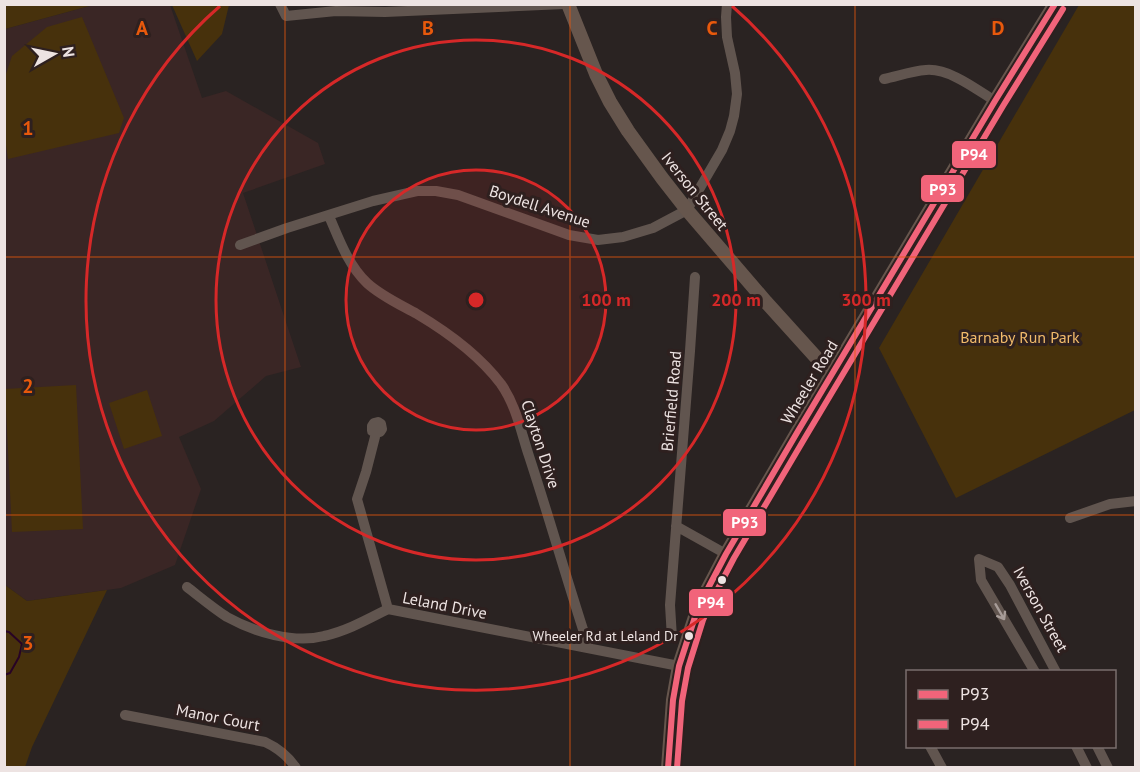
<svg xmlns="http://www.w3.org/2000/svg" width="1140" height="772" font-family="'PT Sans',sans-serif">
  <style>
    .built { fill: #3a2625 }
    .green { fill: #47310c }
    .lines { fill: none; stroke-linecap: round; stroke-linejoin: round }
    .stream { stroke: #280325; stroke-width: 2 }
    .street { stroke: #61554f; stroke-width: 10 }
    .secondary { stroke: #66564d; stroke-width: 14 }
    .bus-1-casing { stroke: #2e201f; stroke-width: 10 }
    .bus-2-casing { stroke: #2e201f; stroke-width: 10 }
    .bus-1 { stroke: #f1647a; stroke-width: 6 }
    .bus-2 { stroke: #f1647a; stroke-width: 6 }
    .oneway { stroke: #a79c98 }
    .grid { fill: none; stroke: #e8590c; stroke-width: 1.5; stroke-opacity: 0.55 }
    .ring { fill: none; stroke: #d62828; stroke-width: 3 }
    .bus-dot { fill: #ede3e2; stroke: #2e201f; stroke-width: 2 }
    .labels { text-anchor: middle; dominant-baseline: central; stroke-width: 6; stroke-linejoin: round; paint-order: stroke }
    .bus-label { font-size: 14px; fill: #ede3e2; stroke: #2e201f; text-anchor: end }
    .street-label { font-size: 16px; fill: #ede3e2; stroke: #2e201f }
    .park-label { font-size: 16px; fill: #f2bb6b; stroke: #2e201f }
    .grid-label { font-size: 20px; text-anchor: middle; font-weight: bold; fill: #e8590c; stroke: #2e201f; stroke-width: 6; stroke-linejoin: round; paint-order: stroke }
    .centre { fill: #d62828; stroke: #2e201f; stroke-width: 3 }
    .ring-label { font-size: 18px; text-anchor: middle; font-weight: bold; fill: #d62828; stroke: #2e201f; stroke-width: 6; stroke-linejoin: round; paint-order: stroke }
    .line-badge { stroke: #2e201f; stroke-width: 2 }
    .badge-label { font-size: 16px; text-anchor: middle; font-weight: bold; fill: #fff }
  </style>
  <rect width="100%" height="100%" fill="#2a2322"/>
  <path class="built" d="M93 5H170L202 98 226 91 318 143 325 164 243 193 301 367 266 376 214 421 179 437 201 489 175 565 121 588 27 601 5 585V29Z"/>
  <path class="green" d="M5 4H93V5L5 29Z
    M172 5H229L222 34 197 61Z
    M1079 5H1135V410L956 498 879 348Z
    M82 17 124 118 119 133 8 159 5 138 4 80 12 56 47 27Z
    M76 385 83 529 12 532 5 389Z
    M147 390 162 436 124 449 109 403Z
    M5 585 27 601 107 590 32 747 25 767H5Z"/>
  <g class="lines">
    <path class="stream" d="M4 631 9 632 22 644 19 657 10 673 4 675"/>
    <path class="street" d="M280 4 286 16 336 11 385 12 564 4
      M884 79C898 76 912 71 926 70 949 68 976 89 995 101
      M329 216C339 239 348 265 367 283 381 296 401 305 417 314 449 333 479 355 501 384 516 405 521 432 529 456 550 520 568 584 589 648
      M240 245 287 228 373 201 417 191H436L458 195 569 235 598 240 623 237 653 228 687 210 722 150 730 131 734 116 737 94 735 73 727 37 726 17 727 4
      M376 433 372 431V426L374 423 378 422 381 424 382 429 380 432 376 433 366 472 357 499 388 609
      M1070 518 1110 504 1136 501
      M676 526 726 554
      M187 587C200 597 213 608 227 617 254 632 294 644 324 636 347 631 368 619 388 609L679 666
      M672 638 670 605 690 351 695 277
      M1035 672 981 580 979 559 998 567 1010 585 1056 672
      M125 715 265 742C278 748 288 756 296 768
      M930 746 942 768
      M1076 746 1087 768
      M1097 746 1108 768"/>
    <path class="secondary" d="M568 4 596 74 610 102 628 131 662 178 687 210 766 302 832 375
      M668 768 673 700 679 666 695 617 705 594 726 554 798 431 995 101 1055 4"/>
    <g class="bus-1-casing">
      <path id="bus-1" d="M668 768 673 700 679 666 695 617 705 594 726 554 798 431 995 101 1055 4"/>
    </g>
    <g class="bus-2-casing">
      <path id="bus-2" d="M677 768 682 701 688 668 703 620 713 598 734 558 806 436 1003 106 1063 9"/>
    </g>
    <use href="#bus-1" class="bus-1"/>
    <use href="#bus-2" class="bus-2"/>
  </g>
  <defs><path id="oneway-shaft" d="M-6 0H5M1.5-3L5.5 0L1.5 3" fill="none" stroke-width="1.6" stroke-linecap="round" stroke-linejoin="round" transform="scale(1.5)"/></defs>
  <use class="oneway" href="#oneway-shaft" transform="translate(1000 612) rotate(60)"/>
  <path class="grid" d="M285 4V768M570 4V768M855 4V768M4 257H1136M4 515H1136"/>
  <circle cx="476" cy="300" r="130" fill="#d62828" fill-opacity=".12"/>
  <g class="ring">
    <circle cx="476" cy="300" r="130"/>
    <circle cx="476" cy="300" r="260"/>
    <path d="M732 6A390 390 0 1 1 220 6"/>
  </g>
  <g class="bus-dot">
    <circle cx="722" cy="580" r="5"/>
    <circle cx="689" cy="636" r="5"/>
  </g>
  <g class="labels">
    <g class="bus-label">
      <text x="678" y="636">Wheeler Rd at Leland Dr</text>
    </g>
    <g class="street-label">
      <text transform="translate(695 191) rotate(51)">Iverson Street</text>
      <text transform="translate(540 206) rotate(18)">Boydell Avenue</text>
      <text transform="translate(809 382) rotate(-59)">Wheeler Road</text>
      <text transform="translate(671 401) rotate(-85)">Brierfield Road</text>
      <text transform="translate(541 444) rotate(72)">Clayton Drive</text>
      <text transform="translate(445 605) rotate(11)">Leland Drive</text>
      <text transform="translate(1041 609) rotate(61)">Iverson Street</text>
      <text transform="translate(218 717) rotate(11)">Manor Court</text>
    </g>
    <g class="park-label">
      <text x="1020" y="337">Barnaby Run Park</text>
    </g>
  </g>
  <g class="grid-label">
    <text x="142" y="35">A</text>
    <text x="428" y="35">B</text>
    <text x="712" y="35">C</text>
    <text x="998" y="35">D</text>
    <text x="28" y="135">1</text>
    <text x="28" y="393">2</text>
    <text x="28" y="650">3</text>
  </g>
  <circle cx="476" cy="300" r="9" class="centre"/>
  <g class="ring-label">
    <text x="606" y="306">100 m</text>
    <text x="736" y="306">200 m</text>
    <text x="866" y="306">300 m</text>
  </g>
  <g class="line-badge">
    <rect x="951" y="140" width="46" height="29" rx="6" fill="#f1647a"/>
    <rect x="920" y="174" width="45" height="29" rx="6" fill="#f1647a"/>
    <rect x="722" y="508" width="45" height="29" rx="6" fill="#f1647a"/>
    <rect x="688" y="588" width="46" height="29" rx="6" fill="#f1647a"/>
  </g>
  <g class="badge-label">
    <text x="974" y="160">P94</text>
    <text x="943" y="195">P93</text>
    <text x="745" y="528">P93</text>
    <text x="711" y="608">P94</text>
  </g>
  <rect width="1140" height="772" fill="none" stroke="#ede3e2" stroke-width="12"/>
  <rect x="906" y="670" width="210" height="78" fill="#2e201f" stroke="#7a6e6d" stroke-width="1.5"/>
  <rect x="918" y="690" width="30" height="9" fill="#f1647a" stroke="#7a6e6d" stroke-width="1.5"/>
  <text x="960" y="700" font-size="18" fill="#ede3e2">P93</text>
  <rect x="918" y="720" width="30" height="9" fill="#f1647a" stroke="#7a6e6d" stroke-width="1.5"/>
  <text x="960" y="730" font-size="18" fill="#ede3e2">P94</text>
  <g transform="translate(54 54) rotate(81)" stroke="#2e201f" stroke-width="4.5" paint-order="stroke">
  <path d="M0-4.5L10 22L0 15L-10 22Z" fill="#ede3e2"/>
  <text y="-9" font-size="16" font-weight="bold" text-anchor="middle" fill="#ede3e2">N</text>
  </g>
</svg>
